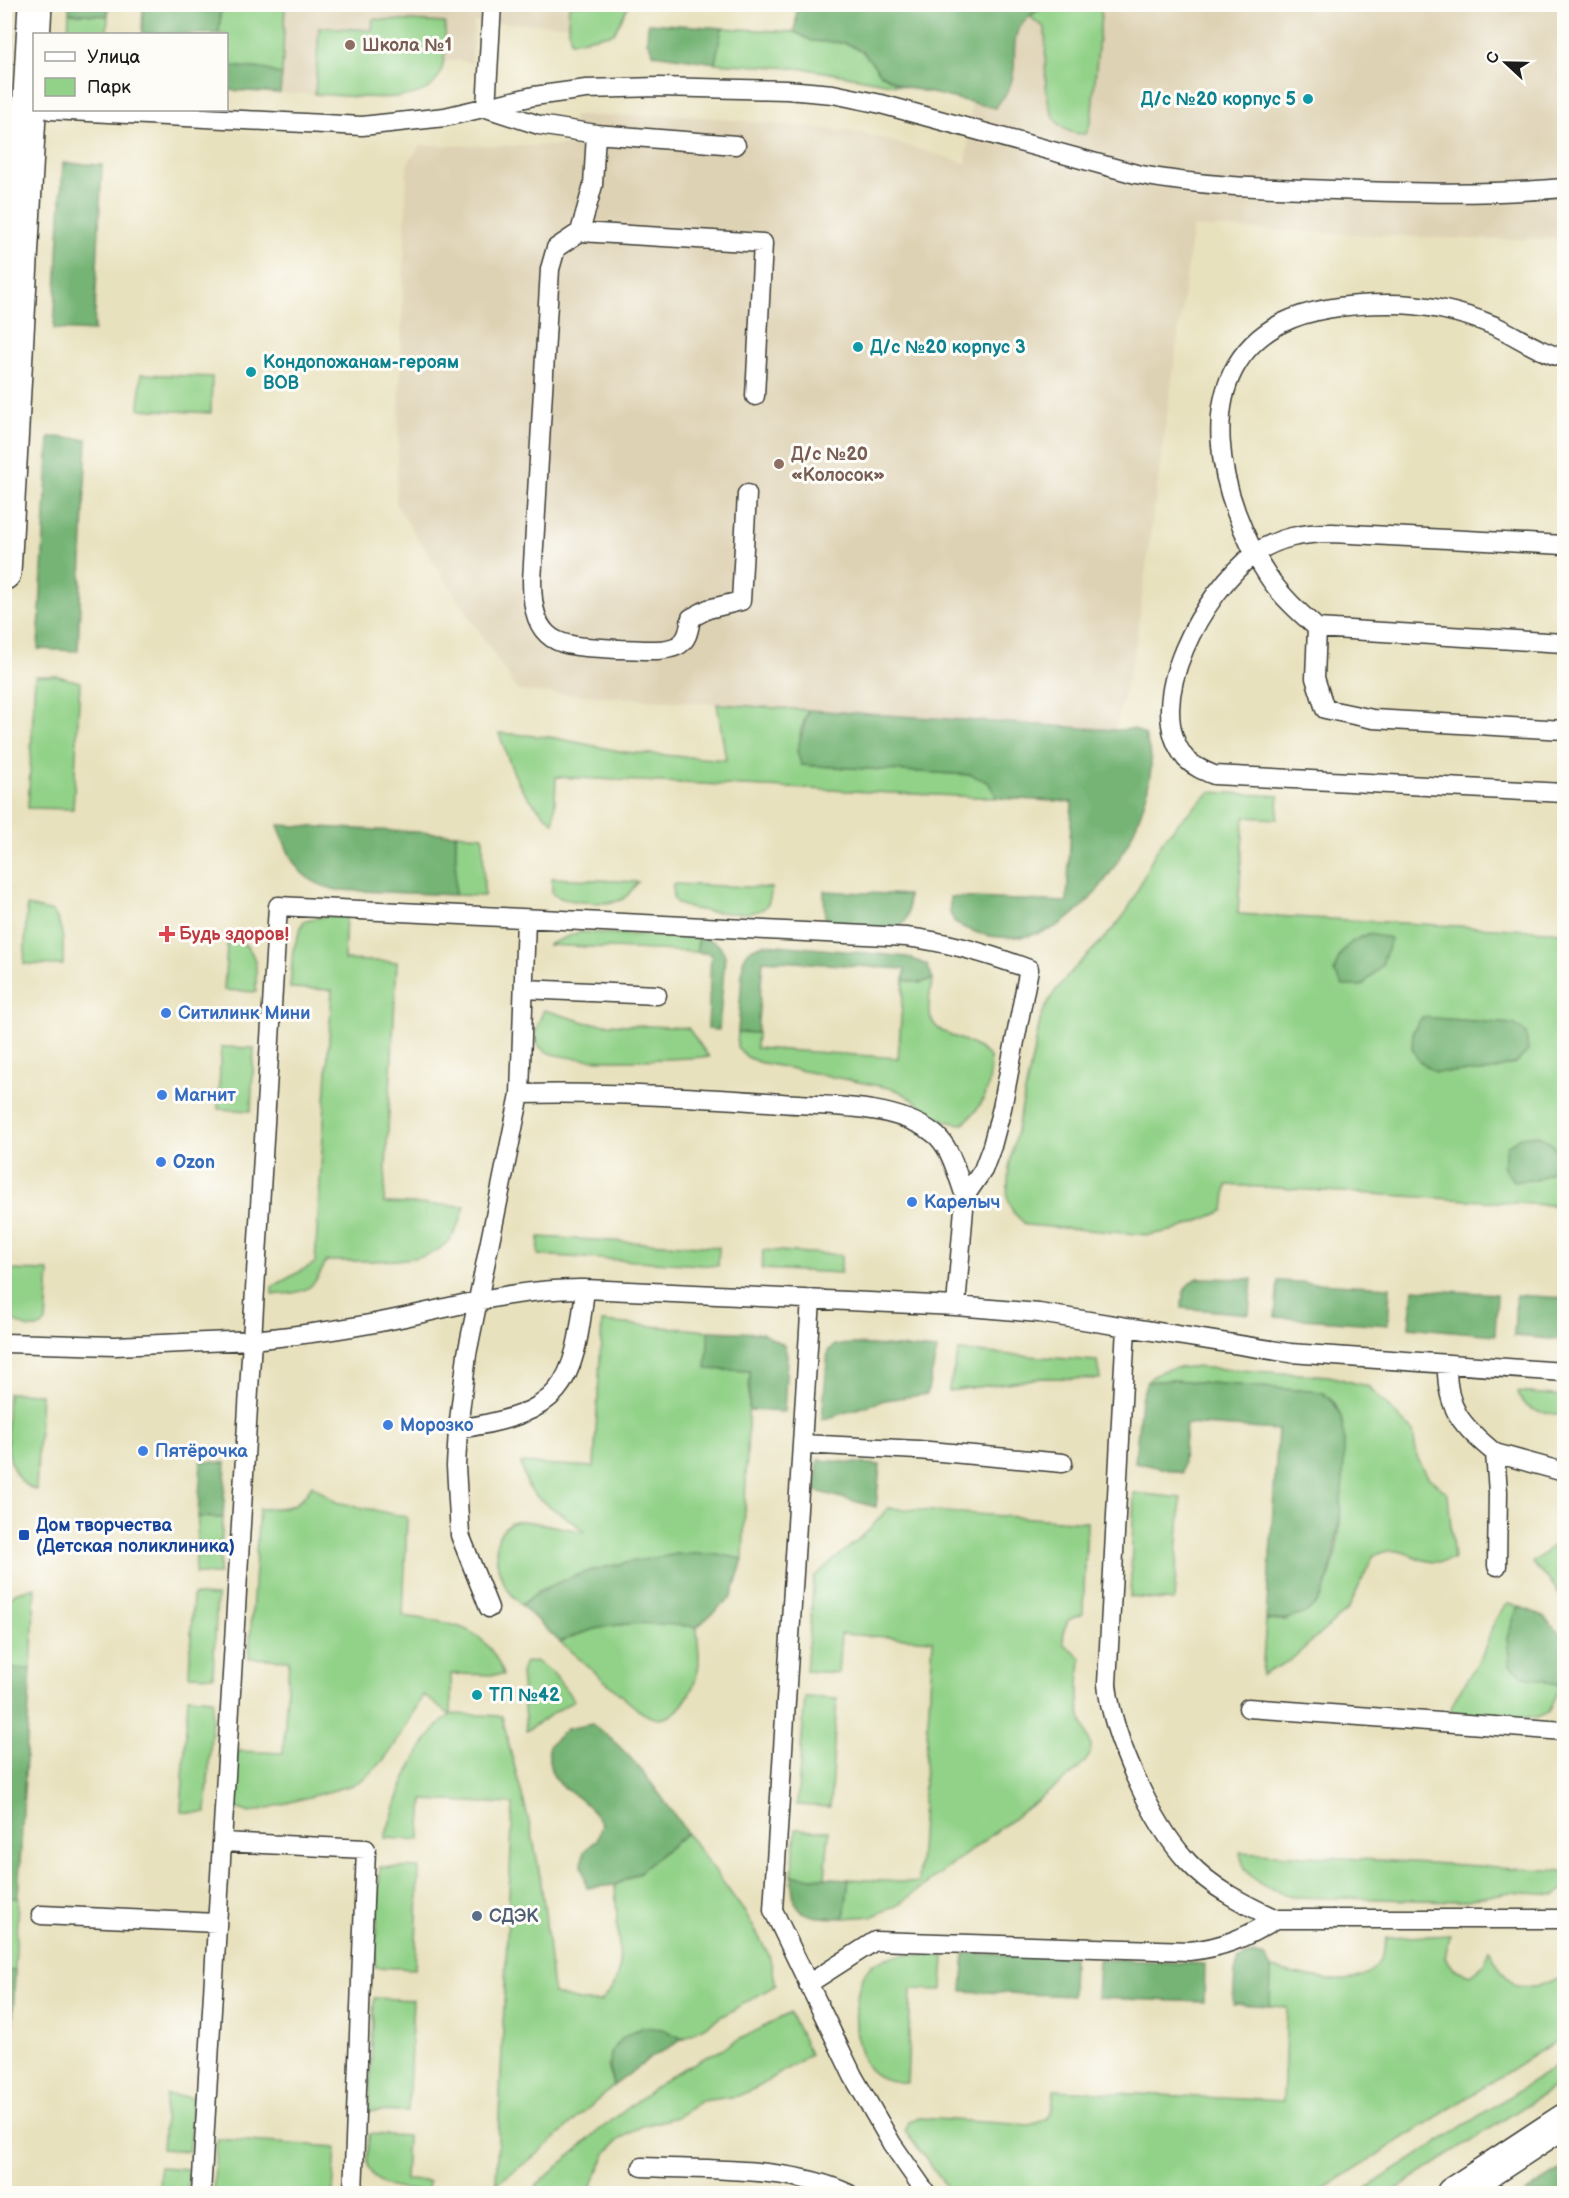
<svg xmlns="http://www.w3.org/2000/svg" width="1569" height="2198" font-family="'Balsamiq Sans',sans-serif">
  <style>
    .built { fill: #ded2b4 }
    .green { fill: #92d288; stroke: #577752; stroke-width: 1.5 }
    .forest { fill: #75b474; stroke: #486848; stroke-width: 1.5 }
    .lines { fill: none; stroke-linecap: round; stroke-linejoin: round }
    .lane-casing { stroke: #3b3a34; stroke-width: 21 }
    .secondary-casing { stroke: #3b3a34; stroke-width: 36 }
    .lane { stroke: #fff; stroke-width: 18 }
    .secondary { stroke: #fff; stroke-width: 33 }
    .education-dot { fill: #8d6e63; stroke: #fdfcf7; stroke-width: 2 }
    .culture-dot { fill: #0f9aa8; stroke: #fdfcf7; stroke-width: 2 }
    .health-dot { fill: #e0444e; stroke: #fdfcf7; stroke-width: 2 }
    .shop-dot { fill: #3f7fe0; stroke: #fdfcf7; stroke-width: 2 }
    .transit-dot { fill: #1a4fb4; stroke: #fdfcf7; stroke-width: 2 }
    .service-dot { fill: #5c6f8a; stroke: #fdfcf7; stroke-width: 2 }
    .labels { text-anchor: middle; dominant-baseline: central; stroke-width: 6; stroke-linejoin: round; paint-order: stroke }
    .education-label { font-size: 18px; font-weight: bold; fill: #785e54; stroke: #fdfcf7; text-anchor: start }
    .culture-label { font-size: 18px; font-weight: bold; fill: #0d838f; stroke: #fdfcf7; text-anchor: start }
    .health-label { font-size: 18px; font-weight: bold; fill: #be3a42; stroke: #fdfcf7; text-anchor: start }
    .shop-label { font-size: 18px; font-weight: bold; fill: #366cbe; stroke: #fdfcf7; text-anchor: start }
    .transit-label { font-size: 18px; font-weight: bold; fill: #164399; stroke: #fdfcf7; text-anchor: start }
    .service-label { font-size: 18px; font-weight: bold; fill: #4e5e75; stroke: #fdfcf7; text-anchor: start }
  </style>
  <rect width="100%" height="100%" fill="#fdfcf7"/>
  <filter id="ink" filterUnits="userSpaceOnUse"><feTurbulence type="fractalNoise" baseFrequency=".0167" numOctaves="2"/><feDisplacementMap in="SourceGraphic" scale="12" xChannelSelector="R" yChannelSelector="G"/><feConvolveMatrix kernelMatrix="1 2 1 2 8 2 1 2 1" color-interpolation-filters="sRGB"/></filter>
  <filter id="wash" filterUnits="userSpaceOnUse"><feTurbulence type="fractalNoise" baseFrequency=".008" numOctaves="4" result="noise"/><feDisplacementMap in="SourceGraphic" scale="24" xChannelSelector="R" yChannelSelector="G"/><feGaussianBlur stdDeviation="1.35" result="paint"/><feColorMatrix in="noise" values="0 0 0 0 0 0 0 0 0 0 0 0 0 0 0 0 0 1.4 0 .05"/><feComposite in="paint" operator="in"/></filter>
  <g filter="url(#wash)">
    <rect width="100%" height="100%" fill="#e8e1bd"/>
    <path class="built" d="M143 5H569L568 25 474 22 472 62 325 56 323 95 227 90 226 34H142Z
      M1005 5H1564V238L1490 240 1193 227 1135 649 1115 730 518 691 396 505 407 164 420 145 571 146 573 116 685 115 864 133 966 163 975 58Z"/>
    <path class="green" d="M221 5H285L282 75 264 69 227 66 226 34H219Z
      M569 5H627L628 7 614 33 571 42 568 25Z
      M1047 5H1102L1091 121 1086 134C1034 136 1048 63 1045 28L1028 15Z
      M69 13 108 16 107 34H68Z
      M373 19 445 23C445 41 447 62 438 78 423 108 345 95 315 94L319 27 372 30Z
      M722 28 795 32 812 41 846 43 863 52 881 74 902 86 808 69 715 63Z
      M141 374 212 377 211 413 139 409Z
      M35 676H57L80 682 73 809 28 808Z
      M717 704 808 710 800 732 801 765 971 775 989 782 997 798 556 777 554 823C517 790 515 779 499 733L550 737 624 752 726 760Z
      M1210 792 1279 796 1277 819 1244 817 1238 914 1564 932V1206L1227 1185 1224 1211 1176 1230 1149 1235 1026 1225 1013 1212 1007 1197 1009 1167 1041 1017C1058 975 1095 953 1122 918 1136 900 1143 874 1155 853 1169 829 1191 811 1210 792Z
      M456 834 483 836 484 896 455 895Z
      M552 878 638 882C633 888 628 897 621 900 609 905 561 903 552 893Z
      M673 884 772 888C770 897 770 904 763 909 752 917 685 912 676 902 671 897 673 890 673 884Z
      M27 906 53 912C65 929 63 946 63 965L24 964Z
      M346 915 344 960 397 962 384 1203 465 1206C460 1221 456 1236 443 1246 421 1266 356 1260 326 1261 313 1293 305 1292 272 1295V1287L315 1263 332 990 290 988 293 950 303 922 320 917Z
      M228 932C257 950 257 958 256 992L224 990Z
      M579 932 698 938 697 952 547 945Z
      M933 979C916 1046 956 1025 990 1057 992 1086 985 1106 962 1124 932 1122 919 1099 894 1089L758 1062 747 1057 737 1047 738 1032 757 1033 756 1048 898 1058 904 980 920 983Z
      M544 1010 588 1023 688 1028 709 1057C676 1058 565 1067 542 1049 530 1039 539 1021 544 1010Z
      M221 1047 254 1048 251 1111 218 1109Z
      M539 1237 719 1247 718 1266 538 1255Z
      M763 1250 841 1255V1273L762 1269Z
      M9 1270 49 1271 46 1322C36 1334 22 1327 11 1319L8 1309Z
      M602 1322 709 1331 707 1369 750 1371 743 1559 717 1554 541 1589 521 1605C516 1599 510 1593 506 1587 494 1567 488 1526 519 1521 530 1520 568 1530 584 1531 569 1516 536 1502 528 1486 525 1479 523 1471 521 1463L594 1467Z
      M959 1351 1097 1361 1100 1379 1042 1378 948 1391Z
      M1192 1367 1329 1376 1369 1387 1413 1432 1417 1457 1428 1477 1448 1494 1454 1560C1448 1560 1441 1562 1434 1562 1409 1560 1403 1542 1373 1556L1349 1608 1291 1660 1262 1675 1266 1620H1287C1297 1611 1322 1593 1327 1582 1348 1537 1340 1452 1336 1404L1322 1392 1173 1380 1147 1382C1161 1367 1172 1368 1192 1367Z
      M1518 1392 1564 1396V1415C1546 1413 1522 1413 1518 1392Z
      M8 1393 41 1394 36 1490C0 1478 7 1425 8 1393Z
      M312 1485 336 1502 407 1517 403 1616C450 1623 487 1624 503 1675L451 1674V1714L502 1716C510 1752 520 1786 529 1822 543 1878 548 1937 553 1994L582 2002H600L614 1986 620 1965 615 1885 638 1873 687 1833 746 1914 769 1955 776 1985 683 2039 663 2030 608 2065 613 2086 539 2153 496 2184 513 1804 423 1800 420 1840 385 1838C398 1795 415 1743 450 1715L423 1695C404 1729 389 1766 353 1785L250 1813 238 1809 234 1801 237 1751 283 1753 289 1660 249 1658 259 1509C287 1508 297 1510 312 1485Z
      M1134 1493 1181 1498 1174 1601 1130 1597Z
      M888 1508 1087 1522 1083 1614 1068 1620 1064 1630 1063 1643 1081 1658C1080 1675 1077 1694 1080 1711 1086 1745 1106 1747 1070 1776L898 1905 873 1916 844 1918 849 1879 918 1883 933 1640 841 1634 838 1673 806 1671 814 1577 869 1530Z
      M198 1517 223 1518 219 1574H195Z
      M1564 1537V1601L1551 1582 1532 1563Z
      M35 1587 31 1669 5 1668V1604L15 1593Z
      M193 1595 217 1596 213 1676 189 1675Z
      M1508 1604 1518 1606 1507 1638 1522 1675 1560 1685 1548 1713 1537 1718 1450 1712C1456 1691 1470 1677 1480 1659 1490 1641 1491 1617 1508 1604Z
      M652 1622 697 1627C697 1640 701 1657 698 1670 695 1686 682 1714 664 1718 654 1721 645 1714 638 1710L560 1642C591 1627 618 1624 652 1622Z
      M535 1661 553 1673 574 1700 526 1731 521 1673 524 1663Z
      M188 1697 213 1699 206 1813 181 1812Z
      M805 1697 837 1699 830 1807 797 1805Z
      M796 1829 829 1831 825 1878 792 1876Z
      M1240 1852 1564 1871V1889L1556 1895 1510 1892 1462 1901 1294 1897C1269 1890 1244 1882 1240 1852Z
      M380 1867 419 1868 415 1969 375 1967Z
      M4 1897 18 1898 15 1971 5 1970Z
      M1450 1935 1445 1957 1454 1969 1470 1975 1484 1964 1489 1949 1502 1972 1516 1986 1535 1987 1564 1976V2036L1317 2193H951L905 2131 908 2121 919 2118 1030 2125C1054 2119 1052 2112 1054 2090L1283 2101 1287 2007 1270 2006 1271 1969C1301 1974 1361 1996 1380 1960 1383 1954 1385 1945 1387 1938Z
      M905 1954 944 1956 942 1990 911 1989 907 2083C892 2081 879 2080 869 2069 852 2050 851 1989 867 1970 876 1958 892 1957 905 1954Z
      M374 1998 413 2000 408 2112 369 2111Z
      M790 2013 810 2054 760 2086 738 2096 701 2101 677 2117 642 2126 619 2140 607 2152 588 2193H528L598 2131 670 2076Z
      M1564 2061V2081L1390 2193H1359Z
      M166 2095 192 2097 189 2151 162 2149Z
      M369 2134 407 2136 405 2180 429 2181 428 2191C408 2190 377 2191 369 2168 365 2159 369 2144 369 2134Z
      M217 2139 336 2147 333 2193H213Z
      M160 2167 189 2169 188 2193H159Z"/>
    <path class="forest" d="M69 5H108V16L69 13Z
      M143 5H221L219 34H142Z
      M797 5 800 4 1047 5C997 32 1024 50 1009 89 1006 95 999 102 995 108L902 86 881 74 863 52 846 43 812 41 795 32Z
      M648 23 722 28 715 63 654 54 647 41Z
      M227 66 264 69 282 75 280 93 227 90Z
      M63 163 102 165 94 331 54 329Z
      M49 437 87 439 78 651 38 649Z
      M808 710 1115 730 1134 729 1145 735C1147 744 1151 753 1151 762 1151 816 1102 906 1051 929 1020 942 984 940 955 923L950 913V897L1067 902 1072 802 997 798 988 782 971 775 801 765 797 751Z
      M278 825 456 834 455 895 337 890C297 881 291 861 278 825Z
      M824 891 908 895C908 905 911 920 900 926 888 933 837 925 825 917Z
      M1368 934 1391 938 1382 965 1362 986H1343L1334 972C1340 950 1347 942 1368 934Z
      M698 938C711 940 721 942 725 956L719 1030 708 1029 711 954 697 952Z
      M767 944 908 957 927 965 933 979 920 983 904 980 905 969 763 960 757 1033 738 1032 743 961C748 948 755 946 767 944Z
      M1422 1017 1514 1024 1526 1033 1528 1051 1516 1063 1485 1072H1435L1418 1060 1412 1048 1413 1031Z
      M1538 1135 1553 1145 1558 1155 1553 1171 1536 1180 1513 1181 1503 1166 1507 1146 1520 1137Z
      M1197 1278 1252 1279 1249 1314 1182 1308C1182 1293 1184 1286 1197 1278Z
      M1278 1281 1390 1287 1388 1325 1275 1317Z
      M1413 1289 1497 1294 1495 1335 1409 1327Z
      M1516 1295 1564 1298V1340L1514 1336Z
      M709 1331 762 1333 784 1345 787 1355 784 1412 749 1410 750 1371 706 1369Z
      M857 1344 937 1350 927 1394 885 1400 822 1420 828 1351 835 1345Z
      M1173 1380 1322 1392C1332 1401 1339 1407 1342 1421 1349 1454 1337 1572 1320 1599 1308 1618 1285 1620 1266 1620L1278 1430 1186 1424 1182 1473 1135 1462 1141 1399 1147 1382Z
      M818 1460 880 1465 876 1507 816 1491Z
      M201 1461 226 1463 223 1518 198 1517Z
      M678 1554H717L743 1559 732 1596 697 1627C646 1622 607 1619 560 1642L521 1605C566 1569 623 1563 678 1554Z
      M1518 1606 1543 1616 1564 1638V1678L1560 1685 1522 1675 1510 1665 1507 1638Z
      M5 1668 31 1669 18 1898 5 1897Z
      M592 1724C632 1751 659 1793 687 1833L638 1873 615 1885 587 1888 582 1865 584 1851 597 1840 602 1824C597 1818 593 1810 587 1805 562 1784 546 1783 549 1745L567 1729Z
      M792 1876 849 1879 844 1918C807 1917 791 1919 792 1876Z
      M965 1953 1073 1957 1072 1996 962 1991Z
      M1252 1954 1265 1957 1271 1969 1270 2006 1233 2004 1235 1972 1239 1959Z
      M1099 1959 1205 1964 1204 2002 1097 1998Z
      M5 1970 15 1971 5 2194 4 2193Z
      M644 2027 663 2029 683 2039 651 2058 613 2086C605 2051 611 2041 644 2027Z
      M1564 2168V2193H1525Z"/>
  </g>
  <g filter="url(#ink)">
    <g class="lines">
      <g class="lane-casing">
        <path id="lane" d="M492 4 486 108 539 125 596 134 736 145
          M50 110 362 126 445 117 534 96 586 89 658 87 787 90 833 94 881 104 1136 174C1203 187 1269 188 1336 190 1412 193 1488 195 1564 188
          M596 134 593 185 580 232 763 243 755 396
          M580 232 556 248 550 269 532 581C532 650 564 646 621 649 638 649 661 653 677 646 688 641 689 629 691 618L708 609 741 601 747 494
          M1564 358C1538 352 1519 337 1495 326 1462 312 1424 304 1389 304 1354 304 1314 307 1282 323 1185 373 1220 503 1268 576 1281 596 1299 612 1317 628L1564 643
          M1564 545 1332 533C1304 533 1278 537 1254 554 1206 590 1139 703 1186 759 1194 767 1204 771 1214 775L1564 793
          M1317 628 1315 678 1325 709 1373 719 1564 730
          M524 989 657 995
          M520 1094 467 1354 458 1429C562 1413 574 1389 585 1289
          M811 1299 773 1910 853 2076 892 2144 927 2194
          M956 1306 965 1196
          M1126 1327 1107 1684C1112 1736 1151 1822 1188 1862 1212 1888 1244 1904 1276 1919H1564
          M4 1343 115 1346 252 1340 278 906 906 937C949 942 989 954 1029 969L1002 1108 992 1146 983 1170 965 1196C957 1175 951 1145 932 1132 891 1103 828 1107 781 1103 693 1097 607 1092 520 1094L526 919
          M1447 1365C1446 1409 1462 1426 1495 1453L1498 1492 1497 1566
          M458 1429 456 1466 460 1535 489 1608
          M802 1444 918 1450 1063 1463
          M1495 1453 1564 1472
          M1248 1708 1564 1731
          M222 1842 366 1849 353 2194
          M41 1915 217 1923
          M808 1984 875 1941 1189 1951C1222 1948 1247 1937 1276 1919
          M642 2167C705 2170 793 2166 849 2194
          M201 2194 252 1340C303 1335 354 1328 405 1317 465 1304 523 1288 585 1289L956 1306 1039 1313 1290 1353 1564 1372"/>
      </g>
      <g class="secondary-casing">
        <path id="secondary" d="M4 573 35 4
          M1453 2194 1564 2121"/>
      </g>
      <use href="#lane" class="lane"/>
      <use href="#secondary" class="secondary"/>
    </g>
  </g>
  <g class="education-dot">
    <circle cx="350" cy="45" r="6"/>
    <circle cx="779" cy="464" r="6"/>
  </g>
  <g class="culture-dot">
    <circle cx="1308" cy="99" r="6"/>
    <circle cx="858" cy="347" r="6"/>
    <circle cx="251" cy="372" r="6"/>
    <circle cx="477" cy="1695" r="6"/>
  </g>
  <path class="health-dot" d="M164 925h6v6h6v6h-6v6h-6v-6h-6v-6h6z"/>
  <g class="shop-dot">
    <circle cx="166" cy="1013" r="6"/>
    <circle cx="162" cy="1095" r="6"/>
    <circle cx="161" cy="1162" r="6"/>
    <circle cx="912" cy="1202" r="6"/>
    <circle cx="388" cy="1425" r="6"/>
    <circle cx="143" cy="1451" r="6"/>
  </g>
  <rect class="transit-dot" x="18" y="1529" width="12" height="12" rx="3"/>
  <circle class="service-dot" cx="477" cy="1916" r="6"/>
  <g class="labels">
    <g class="education-label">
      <text x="362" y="45">Школа №1</text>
      <text x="791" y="454">Д/с №20<tspan x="791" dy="21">«Колосок»</tspan></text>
    </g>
    <g class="culture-label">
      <text x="1296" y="99" text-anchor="end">Д/с №20 корпус 5</text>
      <text x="870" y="347">Д/с №20 корпус 3</text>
      <text x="263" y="362">Кондопожанам-героям<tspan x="263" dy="21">ВОВ</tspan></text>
      <text x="489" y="1695">ТП №42</text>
    </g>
    <g class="health-label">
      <text x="179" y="934">Будь здоров!</text>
    </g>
    <g class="shop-label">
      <text x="178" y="1013">Ситилинк Мини</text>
      <text x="174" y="1095">Магнит</text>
      <text x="173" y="1162">Ozon</text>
      <text x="924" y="1202">Карелыч</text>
      <text x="400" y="1425">Морозко</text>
      <text x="155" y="1451">Пятёрочка</text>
    </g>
    <g class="transit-label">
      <text x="36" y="1525">Дом творчества<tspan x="36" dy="21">(Детская поликлиника)</tspan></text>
    </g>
    <g class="service-label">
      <text x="489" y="1916">СДЭК</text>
    </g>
  </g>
  <rect width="1569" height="2198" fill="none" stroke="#fdfcf7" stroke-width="24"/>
  <rect x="33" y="33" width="195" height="78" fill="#fdfcf7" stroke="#a3a29f" stroke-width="1.5"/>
  <rect x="45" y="52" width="30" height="9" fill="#ffffff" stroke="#a3a29f" stroke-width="1.5"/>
  <text x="87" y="63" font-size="18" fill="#1c1c1c">Улица</text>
  <rect x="45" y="78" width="30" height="18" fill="#92d288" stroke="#a3a29f" stroke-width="1.5"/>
  <text x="87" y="93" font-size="18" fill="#1c1c1c">Парк</text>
  <g transform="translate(1506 63) rotate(292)" stroke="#fdfcf7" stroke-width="4.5" paint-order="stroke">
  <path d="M0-4.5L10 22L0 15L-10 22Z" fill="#1c1c1c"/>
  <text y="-9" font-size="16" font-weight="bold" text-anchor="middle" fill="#1c1c1c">С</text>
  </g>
</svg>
